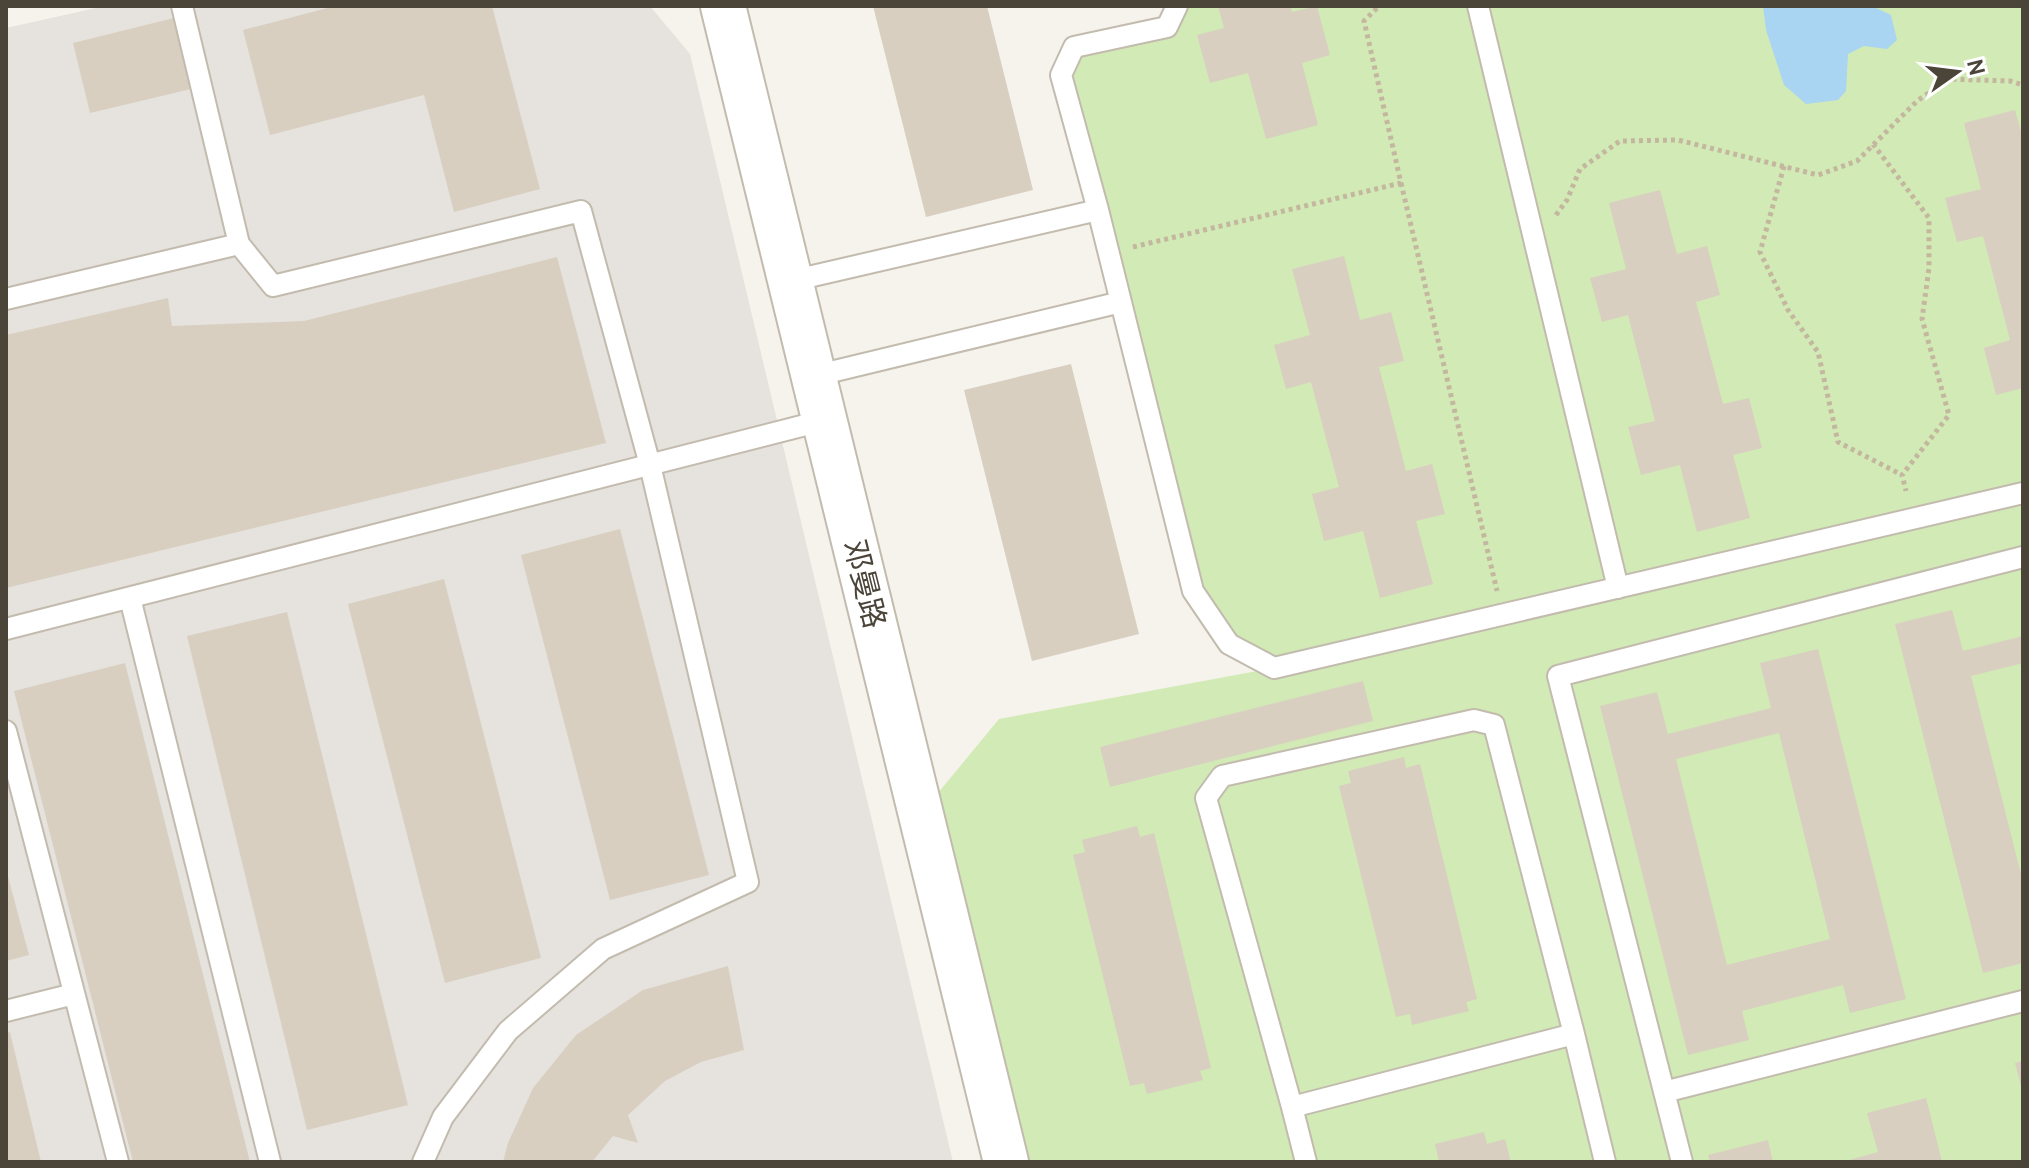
<svg xmlns="http://www.w3.org/2000/svg" width="2029" height="1168" font-family="Cabin,'Noto Sans SC',sans-serif">
  <style>
    .industrial { fill: #e6e2dd }
    .green { fill: #d2eab5 }
    .water { fill: #a9d4f2 }
    .building { fill: #d8cfc1; fill-rule: evenodd }
    .lines { fill: none; stroke-linecap: round; stroke-linejoin: round }
    .service-casing { stroke: #c2bbae; stroke-width: 24 }
    .tertiary-casing { stroke: #c2bbae; stroke-width: 48 }
    .path { stroke: #c4b79f; stroke-width: 5; stroke-dasharray: 4 4; stroke-linecap: butt }
    .service { stroke: #fff; stroke-width: 20 }
    .tertiary { stroke: #fff; stroke-width: 44 }
    .labels { text-anchor: middle; dominant-baseline: central; stroke-width: 7; stroke-linejoin: round; paint-order: stroke }
    .street-label { font-size: 30px; fill: #4b4439; stroke: #fff }
  </style>
  <rect width="100%" height="100%" fill="#f6f3ec"/>
  <path class="industrial" d="M105 6H650L690 54 953 1162H6V28Z"/>
  <path class="green" d="M1177 6H2023V1162H1029L938 793 999 719 1273 668 1229 644 1193 591 1061 75 1074 47 1167 27Z"/>
  <path class="water" d="M1763 6H1872L1891 15 1897 40 1887 49 1864 46 1848 54 1846 91 1838 100 1806 104 1784 85 1766 30Z"/>
  <path class="building" d="M335 6H492L540 189 454 212 424 95 270 135 243 30Z
    M873 6H987L1033 190 926 217Z
    M1218 6H1290L1292 12 1317 6 1330 55 1302 63 1318 125 1266 139 1248 73 1210 83 1197 35 1224 28Z
    M174 18 191 89 90 113 73 43Z
    M2015 110 2023 139V388L1996 395 1984 348 2010 340 1983 236 1957 242 1945 198 1981 189 1964 123Z
    M1660 190 1677 254 1707 246 1720 295 1696 302 1723 404 1749 398 1762 448 1733 455 1750 518 1697 532 1680 465 1641 475 1628 427 1655 421 1628 315 1602 322 1590 278 1626 269 1609 203Z
    M1344 256 1360 320 1391 312 1404 361 1379 367 1406 471 1432 464 1445 514 1416 521 1433 584 1380 598 1363 531 1324 541 1312 494 1339 487 1311 382 1286 389 1274 345 1310 335 1292 269Z
    M557 257 606 443 6 588V335L168 298 172 326 304 321Z
    M1071 364 1139 634 1032 661 964 390Z
    M620 529 709 875 610 900 521 555Z
    M444 579 541 958 445 983 348 604Z
    M1952 610 1963 651 2023 636V663L1971 676 2023 882V963L1983 973 1895 624Z
    M287 612 408 1105 307 1130 187 636Z
    M1818 649 1906 999 1850 1013 1843 985 1742 1011 1749 1040 1688 1055 1600 706 1657 692 1668 734 1771 708 1760 663ZM1779 733 1830 939 1727 965 1676 759Z
    M125 663 250 1162H133L14 691Z
    M1363 681 1373 721 1110 787 1100 747Z
    M1404 757 1406 768 1420 764 1477 999 1466 1002 1469 1011 1412 1025 1410 1014 1396 1017 1339 786 1351 783 1348 771Z
    M1137 826 1140 837 1154 833 1211 1068 1200 1071 1203 1080 1147 1094 1144 1083 1130 1086 1073 855 1085 852 1082 840Z
    M6 869 29 955 6 961Z
    M728 966 744 1050 701 1062 665 1081 628 1115 638 1143 613 1136 592 1162H503L508 1143 533 1088 576 1035 643 990Z
    M10 1032 41 1162H6V1033Z
    M2023 1061V1089H2022L2015 1063Z
    M1926 1098 1942 1162H1842L1878 1152 1867 1113Z
    M1484 1132 1487 1144 1505 1139 1511 1162H1439L1435 1144Z
    M1768 1140 1773 1162H1710L1708 1155Z"/>
  <g class="lines">
    <g class="service-casing">
      <path id="service" d="M1177 6 1167 27 1074 47 1061 75 1098 210 1193 591 1229 644 1274 668 2023 493
        M1478 6 1618 588
        M239 244 273 286 581 211 650 465 748 882 603 949 508 1031 443 1117 423 1162
        M791 281 1098 210
        M6 299 239 244 182 6
        M814 376 1121 302
        M130 598 270 1162
        M6 629 825 420
        M6 731 118 1162
        M6 1011 74 994
        M1664 1092 2023 1001
        M1292 1107 1206 798 1222 776 1474 720 1494 725 1574 1034 1605 1162
        M1306 1162 1292 1107 1574 1034
        M1682 1162 1558 676 2023 557"/>
    </g>
    <g class="tertiary-casing">
      <path id="tertiary" d="M723 6 1006 1162"/>
    </g>
    <path class="path" d="M1873 144 1929 218V268L1922 319 1949 415 1902 475 1906 491
      M1784 166 1760 252 1788 310 1818 352 1838 442 1902 475
      M1401 183 1497 591
      M1556 215 1567 200 1580 169 1620 141 1678 140 1818 175 1857 161 1917 101 1949 79 2010 81 2023 85
      M1133 247 1401 183 1364 21 1379 6"/>
    <use href="#service" class="service"/>
    <use href="#tertiary" class="tertiary"/>
  </g>
  <g class="labels">
    <g class="street-label">
      <text transform="translate(865 584) rotate(76)">邓曼路</text>
    </g>
  </g>
  <rect width="2029" height="1168" fill="none" stroke="#4b4439" stroke-width="16"/>
  <g transform="translate(1957 72) rotate(76)" stroke="#ffffff" stroke-width="6" paint-order="stroke">
  <path d="M0-6L14 30L0 20L-14 30Z" fill="#4b4439"/>
  <text y="-12" font-size="22" font-weight="bold" text-anchor="middle" fill="#4b4439">N</text>
  </g>
</svg>
